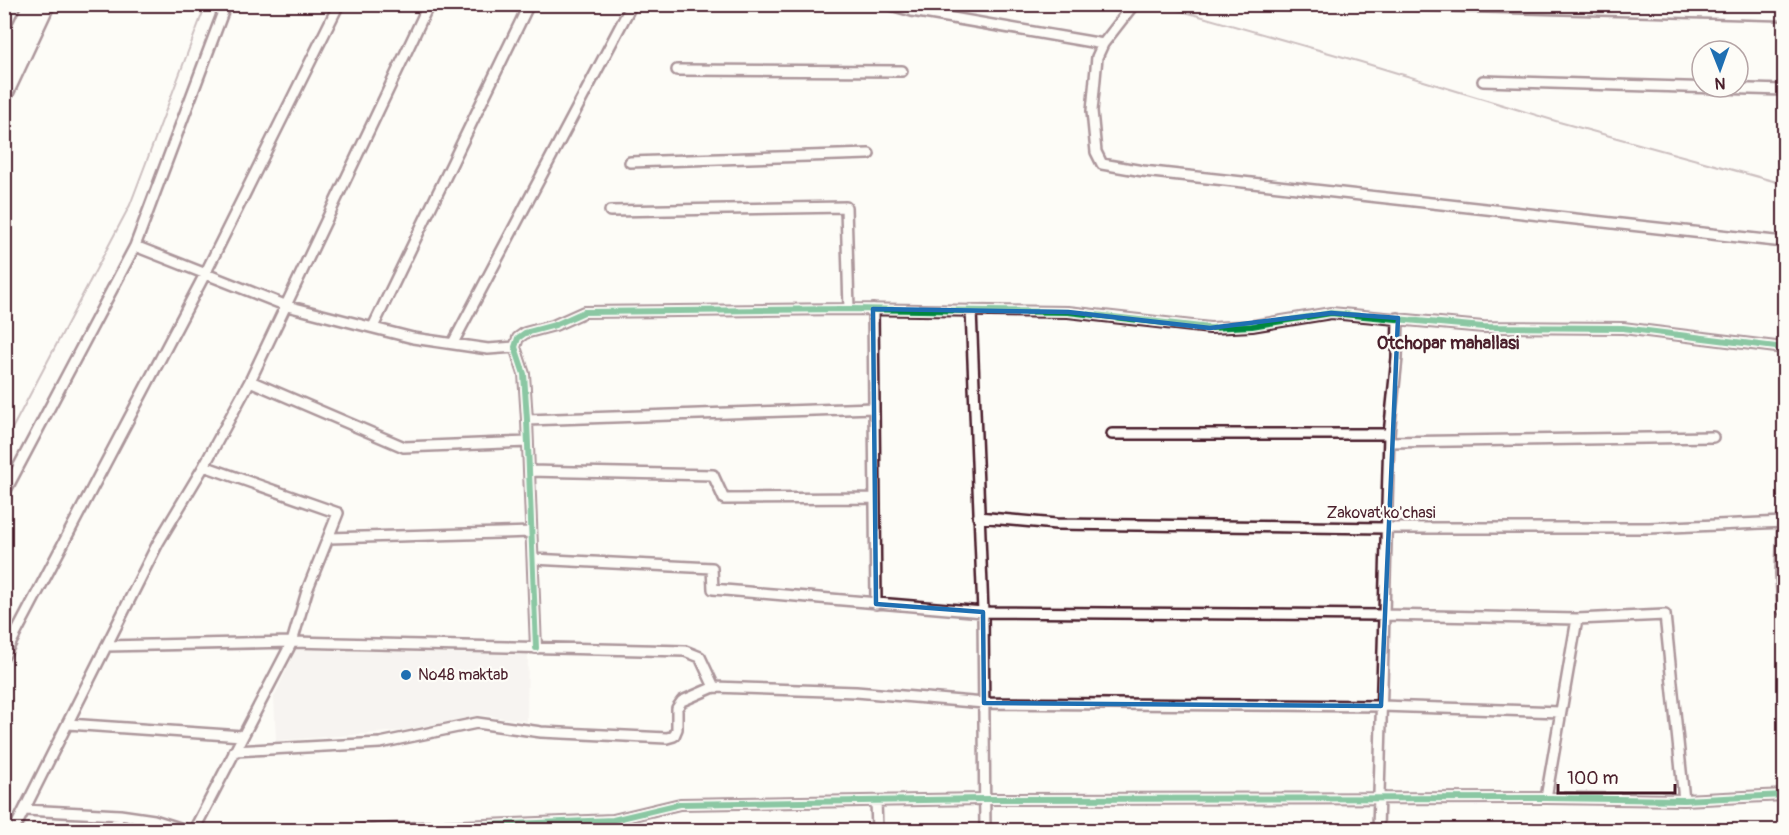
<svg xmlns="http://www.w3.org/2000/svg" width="1789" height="835" font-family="Pangolin,sans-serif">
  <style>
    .built { fill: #f0ece8 }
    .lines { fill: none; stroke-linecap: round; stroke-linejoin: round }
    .stream { stroke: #91777b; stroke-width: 2 }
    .street-casing { stroke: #4a1f2b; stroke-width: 14 }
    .secondary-casing { stroke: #4a1f2b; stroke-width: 16 }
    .highway-casing { stroke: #4a1f2b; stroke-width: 21 }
    .street { stroke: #fdfcf7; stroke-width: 9 }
    .secondary { stroke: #fdfcf7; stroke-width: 12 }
    .highway { stroke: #fdfcf7; stroke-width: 16 }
    .cycleway-casing { stroke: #fdfcf7; stroke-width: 10 }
    .cycleway { stroke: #00873e; stroke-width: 6 }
    .marked { fill: none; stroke: #1f6fb2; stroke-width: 4.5; stroke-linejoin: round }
    .poi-dot { fill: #1f6fb2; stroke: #fdfcf7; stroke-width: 2 }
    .labels { text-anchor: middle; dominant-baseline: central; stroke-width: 4.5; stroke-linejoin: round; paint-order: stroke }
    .street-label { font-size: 16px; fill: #4a1f2b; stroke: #fdfcf7 }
    .poi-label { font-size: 16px; fill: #4a1f2b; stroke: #fdfcf7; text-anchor: start }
    .neighbourhood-label { font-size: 18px; font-weight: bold; fill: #4a1f2b; stroke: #fdfcf7 }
  </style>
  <rect width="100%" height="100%" fill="#fdfcf7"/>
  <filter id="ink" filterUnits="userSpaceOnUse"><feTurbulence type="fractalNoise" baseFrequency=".0167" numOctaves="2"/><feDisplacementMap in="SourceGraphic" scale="12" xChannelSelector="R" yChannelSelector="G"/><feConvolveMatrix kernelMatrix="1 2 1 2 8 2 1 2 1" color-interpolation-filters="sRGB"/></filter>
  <g filter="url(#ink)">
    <path class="built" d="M296 649 528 653 527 721 481 715 401 731 276 741 274 697Z"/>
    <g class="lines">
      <path class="stream" d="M1157 4 1361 62 1559 122 1784 184
        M4 444 130 205 206 4"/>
      <g class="street-casing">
        <path id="street" d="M887 4 912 11 1103 44
          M1134 4 1103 44 1097 57 1092 111 1096 152 1102 164 1143 171 1784 242
          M1376 4 1784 15
          M677 70 902 71
          M1483 81 1784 90
          M630 162 869 154
          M610 211 846 207 849 309
          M135 246 287 306 413 338 488 349 515 347
          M873 309 876 604
          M971 310 983 612 985 830
          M373 327 529 4
          M453 343 632 4
          M250 381 404 447 528 442
          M527 420 874 408
          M1112 434H1389
          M1389 442 1713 437
          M529 471 713 475 724 499 874 498
          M4 494 135 246 226 4
          M978 517 1056 524 1386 528H1649L1784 522
          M329 538 531 532
          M533 559 712 568 713 589 983 612 1383 615 1577 619 1665 615 1684 800
          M106 646 292 642 685 651 700 657 714 687
          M536 648 527 420 524 374 515 347 518 338 525 333 555 325 584 312 849 309 1068 312 1210 328 1252 326 1331 313 1483 327 1623 328 1784 348
          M4 656 205 274 339 4
          M68 724 242 736
          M234 751 380 743 477 723 541 732 667 738 674 736 677 729V708L682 701 714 687 856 692 984 703 1381 706 1560 712
          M1546 798 1577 619
          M876 801 877 830
          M25 810 120 815 154 820 186 830
          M14 830 158 543 204 466 250 381 429 4
          M112 830 120 815
          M194 830 292 642 308 588 338 513 204 466
          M361 830 613 820 680 804 984 799 1546 798 1684 800 1784 795
          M1378 830 1389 434 1397 358 1398 318"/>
      </g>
      <g class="secondary-casing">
        <path id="secondary" d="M1784 523 1782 574 1784 610"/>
      </g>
      <g class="highway-casing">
        <path id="highway" d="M4 64 32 4
          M4 94 46 4"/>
      </g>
      <use href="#street" class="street"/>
      <use href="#secondary" class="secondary"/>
      <use href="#highway" class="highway"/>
      <g class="cycleway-casing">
        <path id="cycleway" d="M536 648 527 420 524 374 515 347 518 338 525 333 555 325 584 312 849 309 1068 312 1210 328 1252 326 1331 313 1483 327 1623 328 1784 348
          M361 830 613 820 680 804 984 799 1546 798 1684 800 1784 795"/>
      </g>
      <use href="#cycleway" class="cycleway"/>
    </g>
  </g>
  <path d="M0 0H1789V835H0ZM873 309 1068 312 1210 328 1331 313 1398 318 1381 706 984 703 983 612 876 604Z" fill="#fdfcf7" fill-opacity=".55" fill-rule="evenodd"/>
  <path class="marked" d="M873 309 1068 312 1210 328 1331 313 1398 318 1381 706 984 703 983 612 876 604Z"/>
  <circle class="poi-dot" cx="406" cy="675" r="6"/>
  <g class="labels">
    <g class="street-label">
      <text x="1381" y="513">Zakovat ko'chasi</text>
    </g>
    <g class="poi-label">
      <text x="418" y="675">№48 maktab</text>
    </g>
    <g class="neighbourhood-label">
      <text x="1448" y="343">Otchopar mahallasi</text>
    </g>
  </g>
  <rect width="1789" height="835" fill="none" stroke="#fdfcf7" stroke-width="24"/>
  <rect x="12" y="12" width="1765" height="811" fill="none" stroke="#4a1f2b" stroke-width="2" filter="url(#ink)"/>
  <g transform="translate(1720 69) rotate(179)"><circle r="28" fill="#fdfcf7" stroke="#b5a4a5" stroke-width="1.5"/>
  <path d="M0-4.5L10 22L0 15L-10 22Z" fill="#1f6fb2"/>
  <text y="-9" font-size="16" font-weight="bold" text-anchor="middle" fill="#4a1f2b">N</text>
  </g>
  <path d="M1558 784v9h117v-9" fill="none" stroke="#4a1f2b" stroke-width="3"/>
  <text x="1567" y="784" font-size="18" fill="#4a1f2b" stroke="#fdfcf7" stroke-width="4.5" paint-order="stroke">100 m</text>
</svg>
